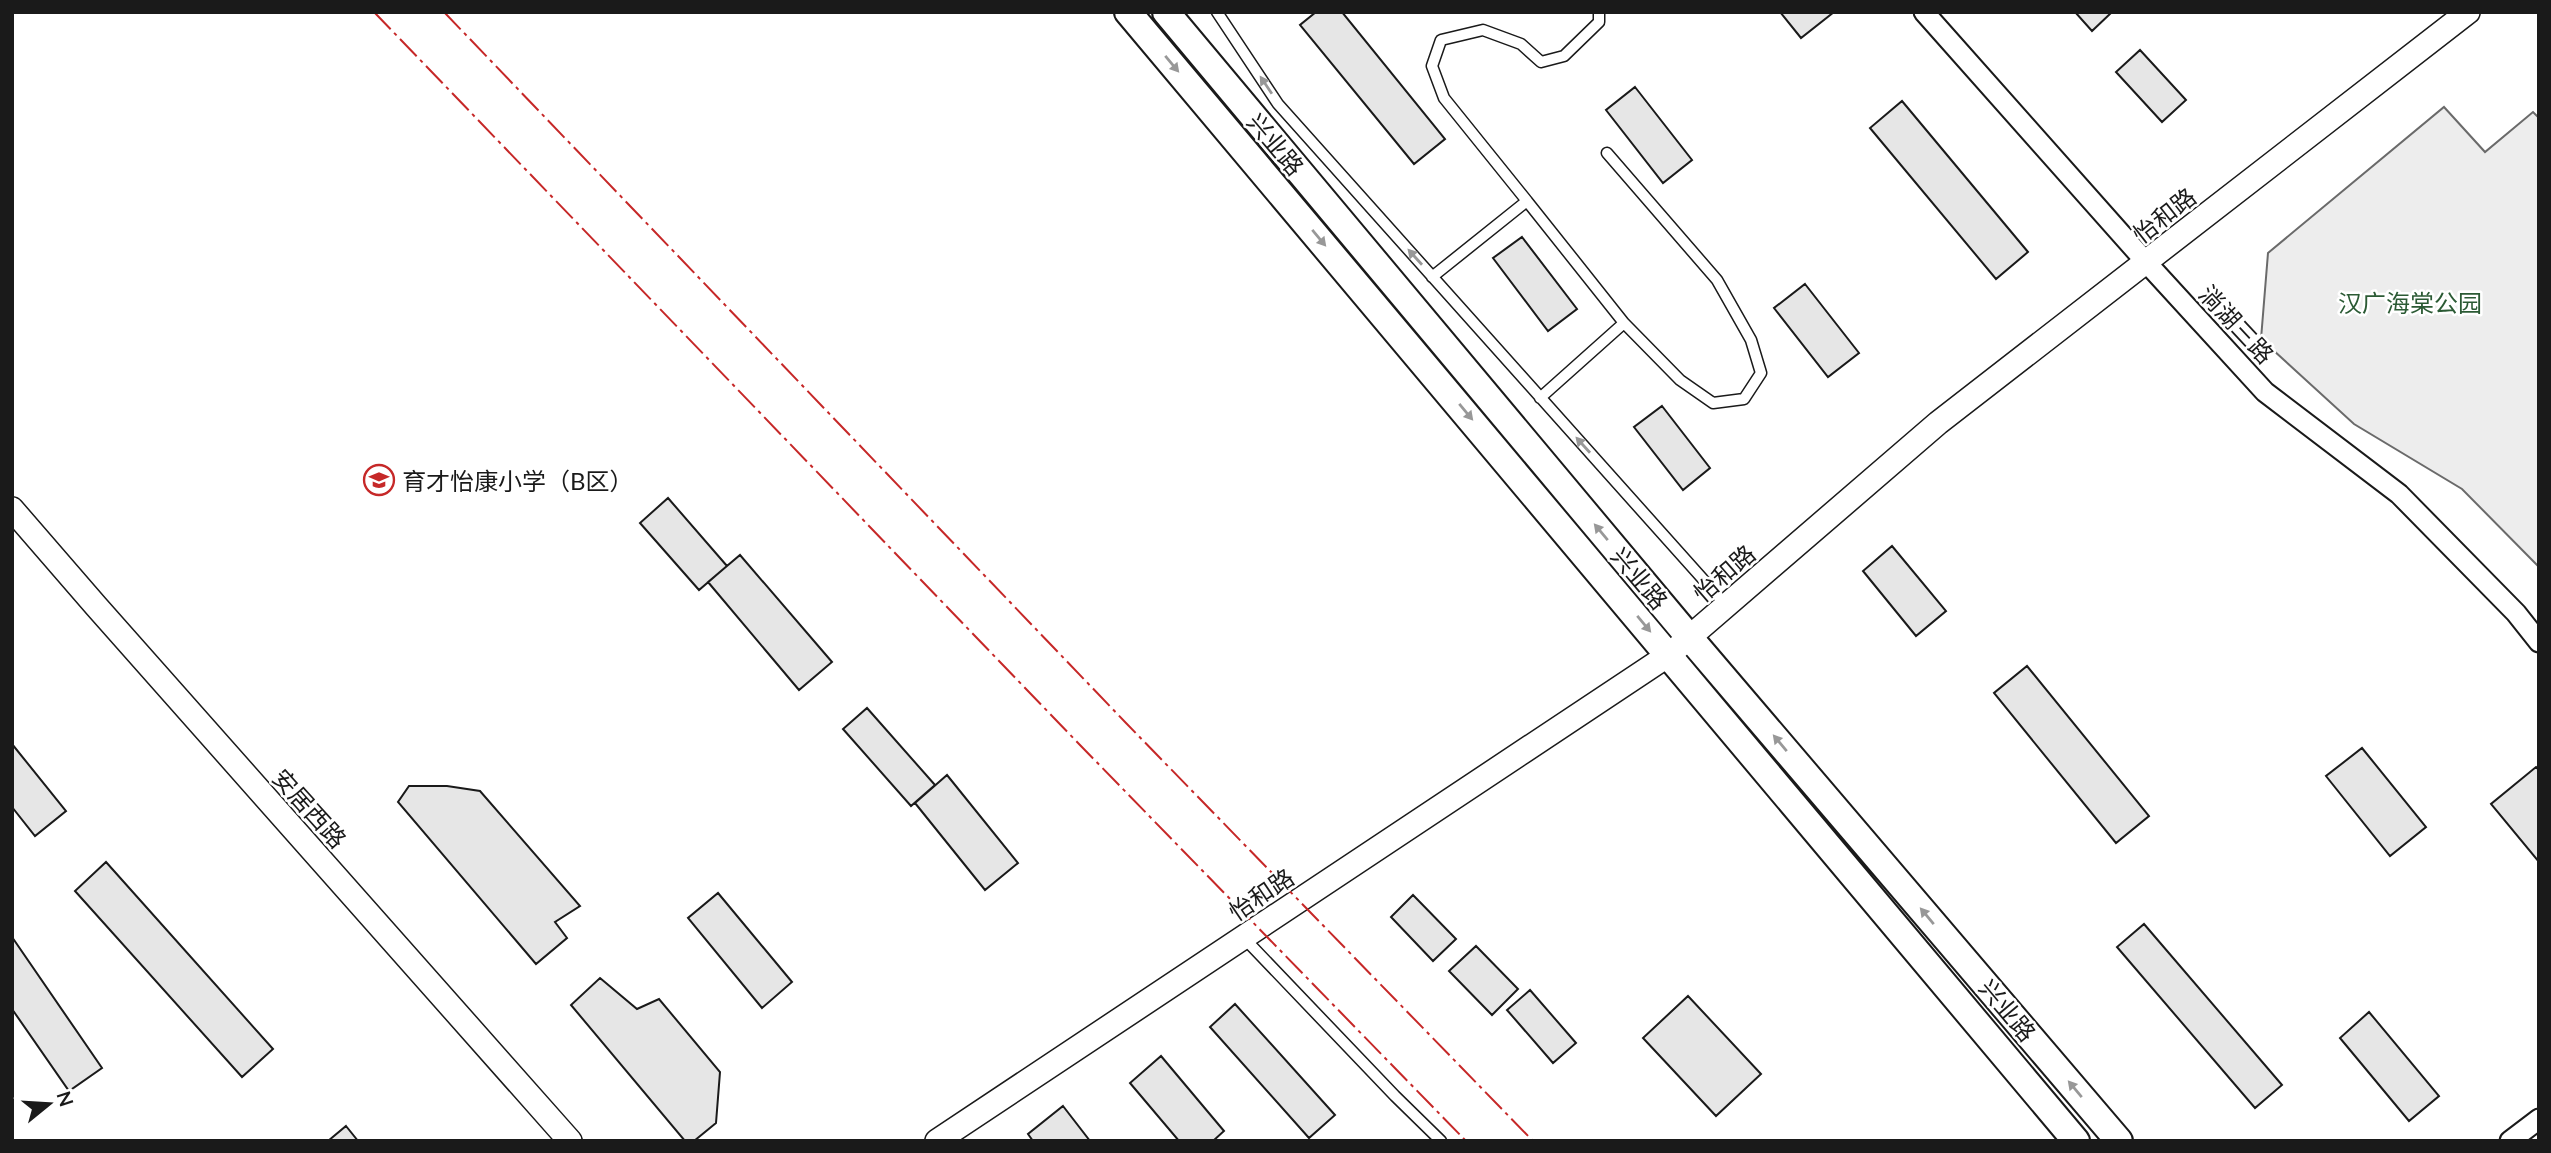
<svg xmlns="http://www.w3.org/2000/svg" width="2551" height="1153" font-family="Lato,'Noto Sans SC',sans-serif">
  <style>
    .built { fill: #ededed; stroke: #6a6a6a; stroke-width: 2 }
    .building { fill: #e6e6e6; stroke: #1a1a1a; stroke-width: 2 }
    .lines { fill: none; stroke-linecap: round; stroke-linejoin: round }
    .service-casing { stroke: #1a1a1a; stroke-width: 13 }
    .minor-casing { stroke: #1a1a1a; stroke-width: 23 }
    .tertiary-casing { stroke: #1a1a1a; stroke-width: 26 }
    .secondary-casing { stroke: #1a1a1a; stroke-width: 30 }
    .service { stroke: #fff; stroke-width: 10 }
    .minor { stroke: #fff; stroke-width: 19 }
    .tertiary { stroke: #fff; stroke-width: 23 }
    .secondary { stroke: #fff; stroke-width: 26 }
    .power { stroke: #c62828; stroke-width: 2; stroke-dasharray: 24 5 3.5 5; stroke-linecap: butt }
    .oneway { fill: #989898 }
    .labels { text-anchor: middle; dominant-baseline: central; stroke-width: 5; stroke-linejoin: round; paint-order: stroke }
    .street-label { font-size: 24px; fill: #1a1a1a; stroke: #fff }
    .park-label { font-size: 24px; fill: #2b5a34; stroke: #fff }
    .poi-label { font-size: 24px; fill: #1a1a1a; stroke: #fff; text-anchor: start }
  </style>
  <rect width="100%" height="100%" fill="#fff"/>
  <path class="built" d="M2444 107 2485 152 2533 112 2539 118V567L2462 489 2354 424 2261 339 2268 253Z"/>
  <path class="building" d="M1316 12H1342L1445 139 1414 164 1300 25Z
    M1780 12H1834L1801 38Z
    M2075 12H2112L2092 31Z
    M2140 50 2186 100 2162 122 2116 72Z
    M1635 87 1692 160 1663 183 1606 110Z
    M1902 101 2028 252 1996 279 1870 128Z
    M1522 237 1577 309 1548 331 1493 258Z
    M1805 284 1859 353 1828 377 1774 308Z
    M1662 406 1710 468 1683 490 1634 427Z
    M668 498 727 566 699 590 640 523Z
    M1892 546 1946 611 1916 636 1863 571Z
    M740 555 832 662 799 690 708 582Z
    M2027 666 2149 816 2116 843 1994 693Z
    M867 708 935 785 911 806 843 729Z
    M12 744 66 811 35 836 12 807Z
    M2362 748 2426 827 2390 856 2326 776Z
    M2536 767 2539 770V862L2491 804Z
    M947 775 1018 863 985 890 915 803Z
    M409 786H447L480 791 580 906 555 922 567 938 536 964 398 802Z
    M106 862 273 1049 242 1077 75 891Z
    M718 893 792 982 762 1008 688 918Z
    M1413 895 1456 939 1433 961 1391 917Z
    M2144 924 2282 1085 2255 1108 2117 947Z
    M12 937 102 1068 69 1091 12 1009Z
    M1476 946 1518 989 1492 1015 1449 971Z
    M600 978 637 1009 659 999 720 1072 716 1123 694 1141H685L571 1005Z
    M1530 990 1576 1043 1553 1063 1507 1010Z
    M1688 996 1761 1074 1716 1116 1643 1038Z
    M1235 1004 1335 1115 1309 1138 1210 1027Z
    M2369 1012 2439 1096 2409 1121 2340 1038Z
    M1161 1056 1224 1131 1213 1141H1179L1130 1083Z
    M1063 1106 1090 1141H1033L1028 1134Z
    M346 1126 358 1141H328Z"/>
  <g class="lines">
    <g class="service-casing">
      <path id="service" d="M1217 12 1278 104 1726 605
        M1607 153 1717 280 1751 340 1761 373 1744 399 1713 403 1680 380 1624 323
        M1527 201 1444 98 1432 66 1441 40 1483 30 1521 44 1541 62 1564 56 1599 22V12
        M1432 277 1527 201 1624 323 1540 398
        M1244 938 1395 1096 1441 1141"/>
    </g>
    <g class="minor-casing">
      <path id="minor" d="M1924 12 2146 262 2265 392 2399 494 2516 613 2539 642
        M2510 1141 2539 1119"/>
    </g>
    <g class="tertiary-casing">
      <path id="tertiary" d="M12 509 96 606 570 1141
        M937 1141 1670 654 1938 423 2468 12"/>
    </g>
    <g class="secondary-casing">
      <path id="secondary" d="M1128 12 2076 1141
        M1166 12 1689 637 2119 1141"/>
    </g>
    <use href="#service" class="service"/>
    <use href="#minor" class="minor"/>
    <use href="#tertiary" class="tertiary"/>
    <use href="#secondary" class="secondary"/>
    <path class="power" d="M374 12 1079 744 1466 1141
      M444 12 1126 723 1533 1141"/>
  </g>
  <defs><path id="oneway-solid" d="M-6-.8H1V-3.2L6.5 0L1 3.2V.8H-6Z" transform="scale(1.75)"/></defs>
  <g class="oneway">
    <use href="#oneway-solid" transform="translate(1172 64) rotate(50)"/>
    <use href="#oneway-solid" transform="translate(1266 85) rotate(-124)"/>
    <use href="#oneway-solid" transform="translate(1319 238) rotate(50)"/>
    <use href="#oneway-solid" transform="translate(1415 257) rotate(-132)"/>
    <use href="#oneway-solid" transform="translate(1466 412) rotate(50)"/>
    <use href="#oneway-solid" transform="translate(1583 445) rotate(-132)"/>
    <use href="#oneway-solid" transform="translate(1601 532) rotate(-130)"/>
    <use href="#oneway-solid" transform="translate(1644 624) rotate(50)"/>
    <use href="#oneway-solid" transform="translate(1780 743) rotate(-130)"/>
    <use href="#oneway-solid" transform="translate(1927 916) rotate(-130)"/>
    <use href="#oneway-solid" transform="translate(2075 1089) rotate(-130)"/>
  </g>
  <defs>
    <g id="school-ring" transform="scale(1.575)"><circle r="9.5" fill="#fff" stroke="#c62828" stroke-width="1.5"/><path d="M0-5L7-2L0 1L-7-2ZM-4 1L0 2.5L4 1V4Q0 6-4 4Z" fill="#c62828"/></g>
  </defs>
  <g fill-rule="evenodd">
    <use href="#school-ring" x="379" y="480"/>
  </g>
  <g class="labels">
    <g class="street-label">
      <text transform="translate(1276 144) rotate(50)">兴业路</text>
      <text transform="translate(2164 215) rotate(-38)">怡和路</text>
      <text transform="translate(2237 324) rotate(47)">淌湖三路</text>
      <text transform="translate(1724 573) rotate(-41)">怡和路</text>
      <text transform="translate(1640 578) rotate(50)">兴业路</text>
      <text transform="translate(310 808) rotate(48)">安居西路</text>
      <text transform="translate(1261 894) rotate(-34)">怡和路</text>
      <text transform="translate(2008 1010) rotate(50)">兴业路</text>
    </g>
    <g class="park-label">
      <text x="2410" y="302">汉广海棠公园</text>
    </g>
    <g class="poi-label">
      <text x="402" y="480">育才怡康小学（B区）</text>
    </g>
  </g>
  <rect width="2551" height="1153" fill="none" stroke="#1a1a1a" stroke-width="28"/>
  <g transform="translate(49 1104) rotate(72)" stroke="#ffffff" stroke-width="5" paint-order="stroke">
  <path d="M0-5L12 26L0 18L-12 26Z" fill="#1a1a1a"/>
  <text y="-10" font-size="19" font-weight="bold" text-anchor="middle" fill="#1a1a1a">N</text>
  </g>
</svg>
